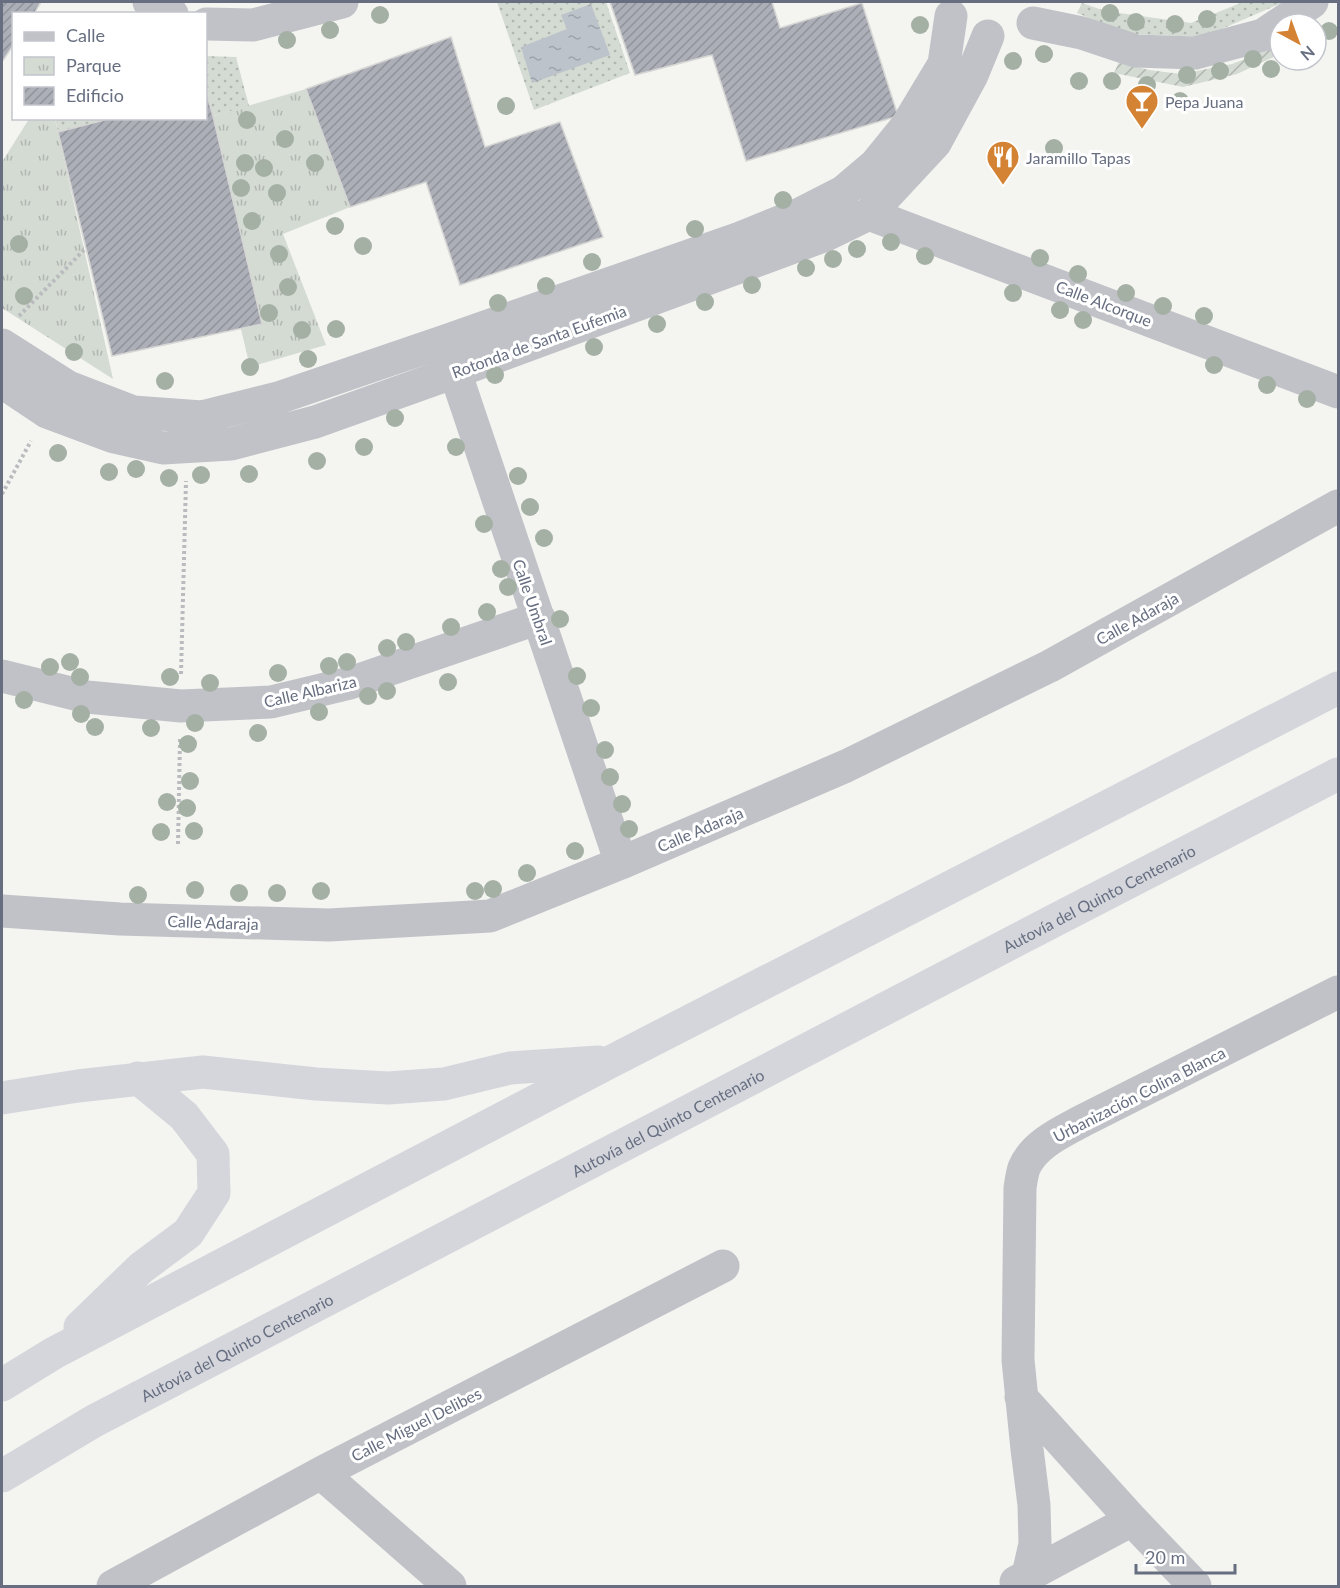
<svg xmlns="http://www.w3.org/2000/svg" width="1340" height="1588" font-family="Lato,sans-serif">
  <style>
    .grass { fill: url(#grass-dots) }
    .park { fill: url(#park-tufts) }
    .garden { fill: url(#garden-furrows) }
    .water { fill: url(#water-ripples) }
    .building { fill: url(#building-hatch); stroke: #d6d6d4; stroke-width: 1.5 }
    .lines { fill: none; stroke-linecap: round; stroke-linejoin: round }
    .path { stroke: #babbbe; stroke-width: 4; stroke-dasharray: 3 3; stroke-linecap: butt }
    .minor { stroke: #c0c2c7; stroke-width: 33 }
    .highway { stroke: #d4d6dc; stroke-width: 33 }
    .tree { fill: #a5b0a5 }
    .labels { text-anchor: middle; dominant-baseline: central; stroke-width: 6; stroke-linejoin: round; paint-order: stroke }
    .poi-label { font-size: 16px; fill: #666e80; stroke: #fff; text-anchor: start }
    .street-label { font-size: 16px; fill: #666e80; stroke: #fff }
  </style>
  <defs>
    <pattern id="grass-dots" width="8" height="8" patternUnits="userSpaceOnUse" patternTransform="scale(1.5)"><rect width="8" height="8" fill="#d4dbd3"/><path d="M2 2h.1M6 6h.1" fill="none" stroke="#b0b6b0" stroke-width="1.8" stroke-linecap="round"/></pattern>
    <pattern id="park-tufts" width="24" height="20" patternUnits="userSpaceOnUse" patternTransform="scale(1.5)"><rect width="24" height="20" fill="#d4dbd3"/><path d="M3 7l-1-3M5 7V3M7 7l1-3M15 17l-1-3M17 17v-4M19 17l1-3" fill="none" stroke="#b0b6b0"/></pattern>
    <pattern id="garden-furrows" width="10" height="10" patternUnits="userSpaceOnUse" patternTransform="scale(1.5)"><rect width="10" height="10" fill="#d4dbd3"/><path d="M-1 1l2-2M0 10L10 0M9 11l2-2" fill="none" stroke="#b0b6b0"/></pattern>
    <pattern id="water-ripples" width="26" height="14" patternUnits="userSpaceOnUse" patternTransform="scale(1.5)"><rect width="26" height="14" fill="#bdc3ca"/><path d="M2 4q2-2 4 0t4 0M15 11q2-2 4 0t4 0" fill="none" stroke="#9da3a9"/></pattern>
    <pattern id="building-hatch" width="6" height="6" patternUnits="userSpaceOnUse" patternTransform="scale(1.5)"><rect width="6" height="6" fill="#acafb7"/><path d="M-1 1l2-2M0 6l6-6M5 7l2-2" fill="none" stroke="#90939a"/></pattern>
  </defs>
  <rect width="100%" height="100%" fill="#f4f5f1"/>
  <path class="grass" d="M497 2H606L630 73 534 110Z
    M1243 2H1284L1203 37 1130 34 1077 13 1082 3 1105 11 1191 23Z
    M206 56 236 57 249 106 213 116 207 95H206Z
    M55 118 111 119 58 132Z"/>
  <path class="park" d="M306 89 350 207 283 234 326 345 250 367 241 329 262 324 213 116Z
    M29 119H55L113 379 2 308V162Z"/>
  <path class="garden" d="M1280 44V54L1237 74 1183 87 1114 73 1119 62 1149 70 1181 74 1232 64 1274 48Z"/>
  <path class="water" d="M591 4 610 55 532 83 521 47 567 29 561 15Z"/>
  <path class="building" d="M2 2H41L34 14H14V44L2 62Z
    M610 2H772L780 28 862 3 898 116 746 161 712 55 635 75Z
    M451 37 485 147 560 122 603 237 460 285 426 182 350 207 306 89Z
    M206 95H207L213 116 262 324 112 356 58 132 112 118H206Z"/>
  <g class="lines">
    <path class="path" d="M19 316 84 250
      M2 494 31 441
      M181 674 186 481
      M178 844 180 739"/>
    <path class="minor" d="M149 2 172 14
      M1033 23 1082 33 1136 51 1195 53 1263 35 1312 2
      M206 24 253 25 342 2
      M869 214 1338 392
      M2 345 68 387 133 412 202 417 278 398 445 341 740 238 802 213 843 192 876 164 906 127 944 64 951 16
      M448 351 621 863
      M2 382 47 412 114 437 163 448 231 444 315 422 455 372 826 235 869 214 935 143 972 75 988 36
      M2 676 87 697 181 706 271 702 350 683 539 618
      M2 911 120 919 329 925 490 916 621 863 846 766 1050 666 1338 506
      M1021 1397 1132 1520
      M321 1473 450 1586
      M1028 1575 1035 1544 1034 1505 1027 1449 1018 1360 1020 1188C1021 1181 1022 1174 1024 1168 1034 1144 1062 1132 1084 1120L1338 992
      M1016 1582 1132 1520 1195 1586
      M113 1586 321 1473 723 1266"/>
    <g class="highway">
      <path d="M2 1098 78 1086 203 1072 316 1084 388 1088 444 1084 510 1068 598 1062"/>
      <path d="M80 1327 141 1268 188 1233 214 1193 213 1154 184 1116 138 1078"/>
      <path d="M2 1385 54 1353 195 1279 612 1061 1338 688"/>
      <path id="s1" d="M2 1476 94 1421 1061 917 1338 774"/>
    </g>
  </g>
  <g class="tree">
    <circle cx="1110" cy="13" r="9"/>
    <circle cx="380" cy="15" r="9"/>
    <circle cx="1207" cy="19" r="9"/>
    <circle cx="1136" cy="22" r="9"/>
    <circle cx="1175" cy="24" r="9"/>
    <circle cx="920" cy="25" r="9"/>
    <circle cx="330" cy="30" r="9"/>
    <circle cx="1329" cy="31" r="9"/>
    <circle cx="287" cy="40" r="9"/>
    <circle cx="1044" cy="54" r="9"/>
    <circle cx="1253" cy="59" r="9"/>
    <circle cx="1013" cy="61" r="9"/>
    <circle cx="1271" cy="69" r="9"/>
    <circle cx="1220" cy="71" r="9"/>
    <circle cx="1187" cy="75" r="9"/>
    <circle cx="1079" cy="81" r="9"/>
    <circle cx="1112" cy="81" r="9"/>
    <circle cx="1147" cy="85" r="9"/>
    <circle cx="1180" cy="101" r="9"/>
    <circle cx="506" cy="106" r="9"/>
    <circle cx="247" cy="120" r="9"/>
    <circle cx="285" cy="139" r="9"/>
    <circle cx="1054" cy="148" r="9"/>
    <circle cx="245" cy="163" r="9"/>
    <circle cx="315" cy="163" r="9"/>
    <circle cx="264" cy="168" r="9"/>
    <circle cx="241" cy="188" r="9"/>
    <circle cx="277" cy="193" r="9"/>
    <circle cx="783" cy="200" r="9"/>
    <circle cx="252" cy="221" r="9"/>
    <circle cx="335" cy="226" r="9"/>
    <circle cx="695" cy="229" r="9"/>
    <circle cx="891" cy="242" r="9"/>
    <circle cx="19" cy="244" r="9"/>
    <circle cx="363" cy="246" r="9"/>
    <circle cx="857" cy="249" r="9"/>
    <circle cx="279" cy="254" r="9"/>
    <circle cx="925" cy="256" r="9"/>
    <circle cx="1040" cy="258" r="9"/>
    <circle cx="833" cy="259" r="9"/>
    <circle cx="592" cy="262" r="9"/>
    <circle cx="806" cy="268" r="9"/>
    <circle cx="1078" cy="274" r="9"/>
    <circle cx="752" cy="285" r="9"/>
    <circle cx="546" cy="286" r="9"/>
    <circle cx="288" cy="287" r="9"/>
    <circle cx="1013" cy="293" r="9"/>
    <circle cx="1126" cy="293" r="9"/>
    <circle cx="24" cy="296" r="9"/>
    <circle cx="705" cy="302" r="9"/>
    <circle cx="498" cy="303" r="9"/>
    <circle cx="1163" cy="306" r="9"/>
    <circle cx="1060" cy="310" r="9"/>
    <circle cx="269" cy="313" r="9"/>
    <circle cx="1204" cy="316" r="9"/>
    <circle cx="1083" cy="320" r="9"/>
    <circle cx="657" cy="324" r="9"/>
    <circle cx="336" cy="329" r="9"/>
    <circle cx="302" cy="330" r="9"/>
    <circle cx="594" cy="347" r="9"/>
    <circle cx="74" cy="352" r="9"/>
    <circle cx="308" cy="359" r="9"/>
    <circle cx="1214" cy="365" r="9"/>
    <circle cx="250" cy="367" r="9"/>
    <circle cx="495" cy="375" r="9"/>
    <circle cx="165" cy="381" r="9"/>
    <circle cx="1267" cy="385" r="9"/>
    <circle cx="1307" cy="399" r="9"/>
    <circle cx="395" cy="418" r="9"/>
    <circle cx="364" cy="447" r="9"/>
    <circle cx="456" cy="447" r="9"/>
    <circle cx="58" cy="453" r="9"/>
    <circle cx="317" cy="461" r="9"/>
    <circle cx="136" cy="469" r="9"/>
    <circle cx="109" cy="472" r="9"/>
    <circle cx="249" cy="474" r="9"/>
    <circle cx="201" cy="475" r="9"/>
    <circle cx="518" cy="476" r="9"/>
    <circle cx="169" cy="478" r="9"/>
    <circle cx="530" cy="507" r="9"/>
    <circle cx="484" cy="524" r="9"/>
    <circle cx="544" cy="538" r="9"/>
    <circle cx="501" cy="569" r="9"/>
    <circle cx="508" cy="587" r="9"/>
    <circle cx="487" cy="612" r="9"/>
    <circle cx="560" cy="619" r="9"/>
    <circle cx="451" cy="627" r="9"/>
    <circle cx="406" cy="642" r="9"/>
    <circle cx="387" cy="648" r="9"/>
    <circle cx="70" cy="662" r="9"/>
    <circle cx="347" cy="662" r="9"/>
    <circle cx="329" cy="666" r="9"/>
    <circle cx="50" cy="667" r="9"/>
    <circle cx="278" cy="673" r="9"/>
    <circle cx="577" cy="676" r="9"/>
    <circle cx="80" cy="677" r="9"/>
    <circle cx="170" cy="677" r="9"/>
    <circle cx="448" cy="682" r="9"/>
    <circle cx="210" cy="683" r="9"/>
    <circle cx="387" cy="691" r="9"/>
    <circle cx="368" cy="696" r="9"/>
    <circle cx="24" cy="700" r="9"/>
    <circle cx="591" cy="708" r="9"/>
    <circle cx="319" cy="712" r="9"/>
    <circle cx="81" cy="714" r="9"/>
    <circle cx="195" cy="723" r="9"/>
    <circle cx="95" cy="727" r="9"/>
    <circle cx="151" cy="728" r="9"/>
    <circle cx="258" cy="733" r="9"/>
    <circle cx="188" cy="744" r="9"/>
    <circle cx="605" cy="750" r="9"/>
    <circle cx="610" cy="777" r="9"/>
    <circle cx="190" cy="781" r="9"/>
    <circle cx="167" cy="802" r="9"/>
    <circle cx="622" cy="804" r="9"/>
    <circle cx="187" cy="808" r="9"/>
    <circle cx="629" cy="829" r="9"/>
    <circle cx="194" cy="831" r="9"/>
    <circle cx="161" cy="832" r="9"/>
    <circle cx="575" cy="851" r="9"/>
    <circle cx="527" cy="873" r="9"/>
    <circle cx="493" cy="889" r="9"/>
    <circle cx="195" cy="890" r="9"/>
    <circle cx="321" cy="891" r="9"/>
    <circle cx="475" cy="891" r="9"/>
    <circle cx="239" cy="893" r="9"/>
    <circle cx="277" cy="893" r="9"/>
    <circle cx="138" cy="895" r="9"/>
  </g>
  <defs>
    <g id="bar-pin" transform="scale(1.725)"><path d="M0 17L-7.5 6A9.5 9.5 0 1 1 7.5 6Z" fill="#d38333" stroke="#fff"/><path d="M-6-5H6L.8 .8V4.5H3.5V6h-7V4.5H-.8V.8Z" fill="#fff"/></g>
    <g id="restaurant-pin" transform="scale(1.725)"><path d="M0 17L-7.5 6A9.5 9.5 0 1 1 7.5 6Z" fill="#d38333" stroke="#fff"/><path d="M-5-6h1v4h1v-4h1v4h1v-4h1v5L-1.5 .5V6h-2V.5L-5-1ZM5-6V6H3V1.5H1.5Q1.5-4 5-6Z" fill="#fff"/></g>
  </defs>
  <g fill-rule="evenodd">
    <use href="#bar-pin" x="1142" y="101"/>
    <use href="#restaurant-pin" x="1003" y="157"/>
  </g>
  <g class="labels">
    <g class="poi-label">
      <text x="1165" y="101">Pepa Juana</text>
      <text x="1026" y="157">Jaramillo Tapas</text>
    </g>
    <g class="street-label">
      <text transform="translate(1104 303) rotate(21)">Calle Alcorque</text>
      <text transform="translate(539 341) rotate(-20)">Rotonda de Santa Eufemia</text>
      <text transform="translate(533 602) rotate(71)">Calle Umbral</text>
      <text transform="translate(1137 618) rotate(-29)">Calle Adaraja</text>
      <text transform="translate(310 691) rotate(-13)">Calle Albariza</text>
      <text transform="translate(700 829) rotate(-23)">Calle Adaraja</text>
      <text stroke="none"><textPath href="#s1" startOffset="1240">Autovía del Quinto Centenario</textPath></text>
      <text transform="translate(213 922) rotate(2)">Calle Adaraja</text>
      <text transform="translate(1139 1094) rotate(-27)">Urbanización Colina Blanca</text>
      <text stroke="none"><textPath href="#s1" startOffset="754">Autovía del Quinto Centenario</textPath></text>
      <text stroke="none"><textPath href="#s1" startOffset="268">Autovía del Quinto Centenario</textPath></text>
      <text transform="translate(416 1424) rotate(-27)">Calle Miguel Delibes</text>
    </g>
  </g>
  <rect width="1340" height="1588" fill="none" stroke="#666e80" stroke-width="6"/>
  <rect x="12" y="12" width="195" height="108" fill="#ffffff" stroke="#c2c5cc" stroke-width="1.5"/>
  <rect x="24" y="32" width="30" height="9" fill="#c0c2c7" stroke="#c2c5cc" stroke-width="1.5"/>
  <text x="66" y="42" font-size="18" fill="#666e80">Calle</text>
  <rect x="24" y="57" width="30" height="18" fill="url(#park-tufts)" stroke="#c2c5cc" stroke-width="1.5"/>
  <text x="66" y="72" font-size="18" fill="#666e80">Parque</text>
  <rect x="24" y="87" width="30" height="18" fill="url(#building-hatch)" stroke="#c2c5cc" stroke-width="1.5"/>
  <text x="66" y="102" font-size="18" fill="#666e80">Edificio</text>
  <g transform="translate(1298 42) rotate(139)"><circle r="28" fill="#ffffff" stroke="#c2c5cc" stroke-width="1.5"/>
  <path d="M0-4.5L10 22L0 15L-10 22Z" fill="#d38333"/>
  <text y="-9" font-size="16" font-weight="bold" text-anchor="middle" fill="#666e80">N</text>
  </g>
  <path d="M1136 1564v9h99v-9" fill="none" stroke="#666e80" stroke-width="3"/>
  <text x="1145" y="1564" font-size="18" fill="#666e80" stroke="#ffffff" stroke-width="4.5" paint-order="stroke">20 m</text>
</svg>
